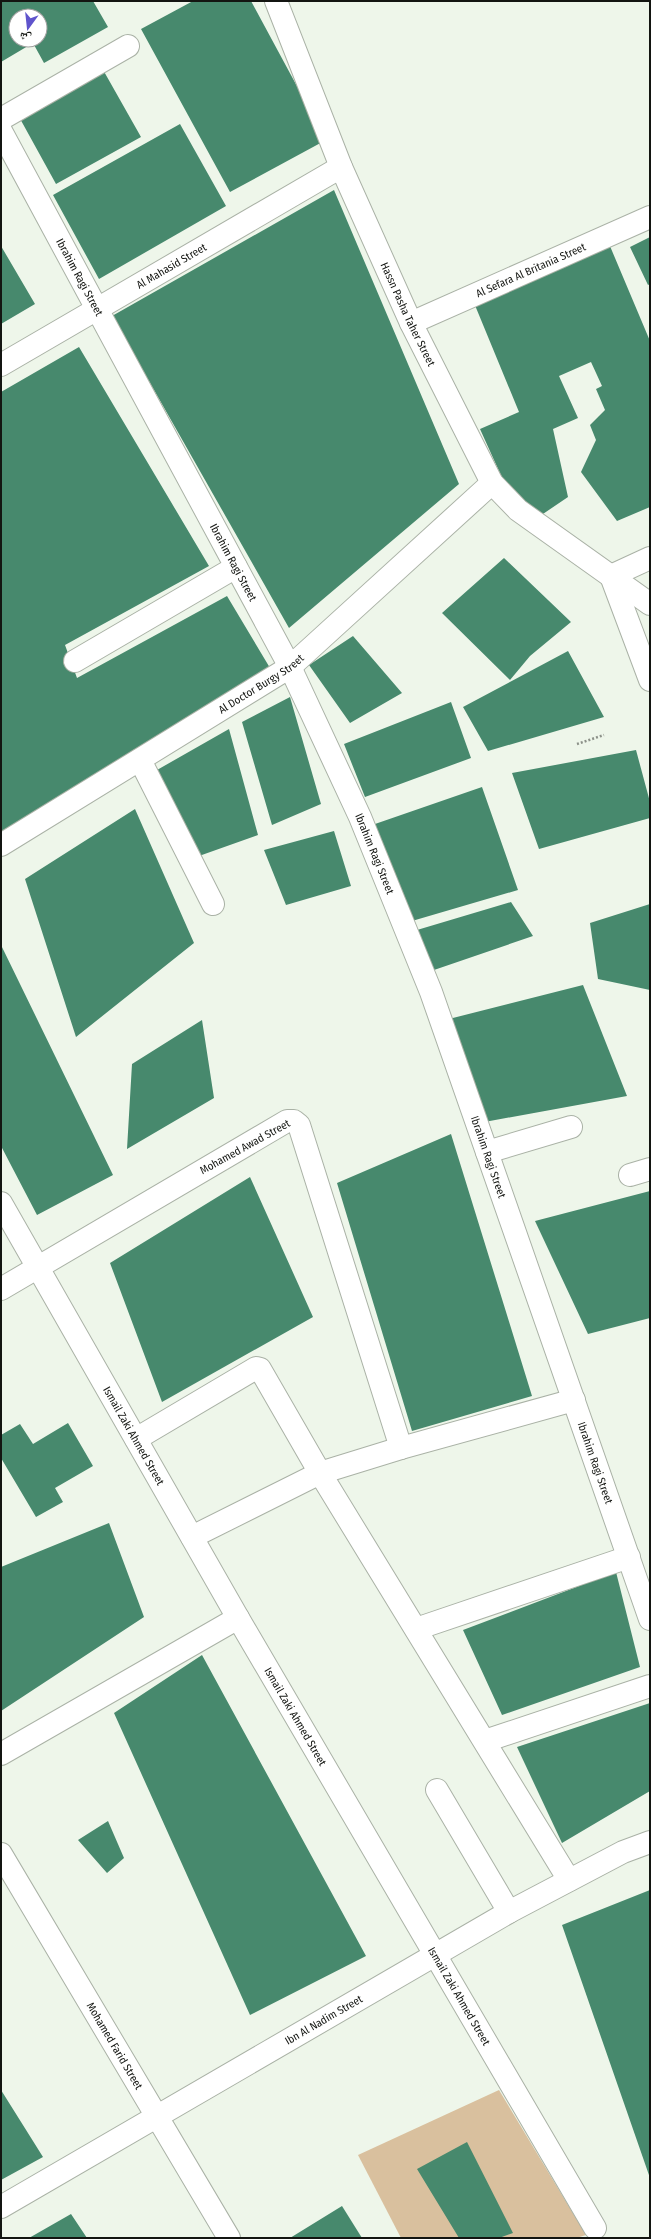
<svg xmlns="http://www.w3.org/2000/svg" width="651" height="2239" font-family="'Fira Sans Condensed','Noto Naskh Arabic',sans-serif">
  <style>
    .green { fill: #d9c09e }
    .building { fill: #47896d; fill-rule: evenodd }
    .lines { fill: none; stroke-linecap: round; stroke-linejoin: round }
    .street-casing { stroke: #aab2a6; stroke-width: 24 }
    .secondary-casing { stroke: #aab2a6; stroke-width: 24 }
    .path { stroke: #8c9189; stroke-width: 2.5; stroke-dasharray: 2 2; stroke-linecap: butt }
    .street { stroke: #fff; stroke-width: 22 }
    .secondary { stroke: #fff; stroke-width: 22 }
    .labels { text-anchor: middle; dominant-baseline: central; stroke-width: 3.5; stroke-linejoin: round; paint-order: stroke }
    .street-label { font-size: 11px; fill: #131511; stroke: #fff }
  </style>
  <rect width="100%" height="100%" fill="#eef6ea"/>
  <path class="green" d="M499 2090 586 2235 576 2238H401L358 2155Z"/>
  <path class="building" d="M1 1H93L108 27 44 63 33 43 1 62ZM16 16H40V40H16Z
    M193 1H251L326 140 230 192 141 29Z
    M102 68 141 137 56 184 18 115Z
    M180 124 226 206 99 279 53 195Z
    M334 190 459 484 289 628 112 316Z
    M650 237V284L648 285 630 247Z
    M607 239 650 341V507L617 521 581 472 596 440 590 425 605 410 596 389 602 386 591 362 559 376 578 418 553 429 568 497 537 518 512 500 480 429 519 412 472 298Z
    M1 246 35 304 1 324Z
    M79 347 209 566 65 645 77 678 227 596 273 673 1 833V392Z
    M504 558 571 622 530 656 510 680 442 613Z
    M353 636 402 693 350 723 309 665Z
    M568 651 604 717 488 751 463 707Z
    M290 697 321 804 272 825 242 722Z
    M451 702 471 758 365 797 344 744Z
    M229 729 258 835 199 856 157 770Z
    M636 750 650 802V818L539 849 512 773Z
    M482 787 518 890 412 921 375 824Z
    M135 809 194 943 76 1037 25 879Z
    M334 831 351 886 286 905 264 850Z
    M511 902 533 936 434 970 417 930Z
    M650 904V990L598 979 590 923Z
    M1 945 113 1175 37 1215 1 1146Z
    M583 985 627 1096 479 1123 441 1021Z
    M202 1020 214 1098 127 1149 132 1064Z
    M451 1134 532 1396 412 1431 337 1183Z
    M250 1177 313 1317 162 1402 110 1263Z
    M650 1191V1318L588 1334 535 1221Z
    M68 1423 93 1466 55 1488 63 1502 36 1517 1 1458V1435L20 1424 33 1444Z
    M109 1523 144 1617 1 1711V1567Z
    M616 1572 640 1667 502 1715 463 1630Z
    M202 1655 366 1956 250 2015 114 1713Z
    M650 1703V1791L562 1843 517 1747Z
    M108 1821 124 1858 107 1873 78 1840Z
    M650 1890V2178L562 1925Z
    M1 2090 43 2157 1 2180Z
    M467 2142 513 2233 499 2238H459L417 2169Z
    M342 2206 362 2238H290Z
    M71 2214 87 2238H29Z"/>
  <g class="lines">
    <g class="street-casing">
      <g id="street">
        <path id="s1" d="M276 1 341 167 411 323 492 483 518 510 650 604"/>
        <path d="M1 119 128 46"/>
        <path id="s2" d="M1 131 290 667 360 817 431 992 650 1619"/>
        <path id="s3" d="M411 323 650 217"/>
        <path id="s4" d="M1 365 341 167"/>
        <path d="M75 661 236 567"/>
        <path d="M140 760 213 904"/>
        <path id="s5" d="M1 845 290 667 492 483"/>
        <path d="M487 1152 571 1127"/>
        <path d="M630 1175 650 1169"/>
        <path id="s6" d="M1 1203 238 1618 595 2228"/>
        <path d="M1 1289 287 1121H294L299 1125 401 1448"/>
        <path d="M136 1439 256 1368 260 1369 320 1473 569 1880"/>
        <path d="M192 1537 320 1473 401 1448 574 1400"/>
        <path d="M416 1629 629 1557"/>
        <path d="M485 1741 650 1686"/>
        <path d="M1 1754 238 1618"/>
        <path d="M437 1790 509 1912"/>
        <path id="s7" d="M1 2207 509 1912 623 1852 650 1842"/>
      </g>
    </g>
    <g class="secondary-casing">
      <g id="secondary">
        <path d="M650 558 611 576 650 680"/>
        <path id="s8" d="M1 1854 229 2238"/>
      </g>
    </g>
    <path class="path" d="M577 744 604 735"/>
    <use href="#street" class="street"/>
    <use href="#secondary" class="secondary"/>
  </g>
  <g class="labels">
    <g class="street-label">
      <text stroke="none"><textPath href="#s4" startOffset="197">Al Mahasid Street</textPath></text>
      <text stroke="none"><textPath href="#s3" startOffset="131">Al Sefara Al Britania Street</textPath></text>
      <text stroke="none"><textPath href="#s2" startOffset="166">Ibrahim Ragi Street</textPath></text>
      <text stroke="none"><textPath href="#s1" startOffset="340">Hassn Pasha Taher Street</textPath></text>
      <text stroke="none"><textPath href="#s2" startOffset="490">Ibrahim Ragi Street</textPath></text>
      <text stroke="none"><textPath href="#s5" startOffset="306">Al Doctor Burgy Street</textPath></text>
      <text stroke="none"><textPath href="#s2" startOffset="814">Ibrahim Ragi Street</textPath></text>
      <text transform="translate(245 1147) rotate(-29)">Mohamed Awad Street</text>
      <text stroke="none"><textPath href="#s2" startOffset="1138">Ibrahim Ragi Street</textPath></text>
      <text stroke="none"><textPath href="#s6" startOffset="268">Ismail Zaki Ahmed Street</textPath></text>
      <text stroke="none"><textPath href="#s2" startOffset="1462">Ibrahim Ragi Street</textPath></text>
      <text stroke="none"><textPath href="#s6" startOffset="592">Ismail Zaki Ahmed Street</textPath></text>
      <text stroke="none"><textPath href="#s6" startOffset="916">Ismail Zaki Ahmed Street</textPath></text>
      <text stroke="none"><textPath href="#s7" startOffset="373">Ibn Al Nadim Street</textPath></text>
      <text stroke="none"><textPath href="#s8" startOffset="223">Mohamed Farid Street</textPath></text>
    </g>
  </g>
  <rect width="651" height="2239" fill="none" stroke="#131511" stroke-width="4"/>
  <g transform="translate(28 28) rotate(195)"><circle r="19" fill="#ffffff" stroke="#a1a1a0"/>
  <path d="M0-3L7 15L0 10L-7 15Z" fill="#5f54cc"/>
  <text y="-6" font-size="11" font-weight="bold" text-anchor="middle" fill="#131511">ش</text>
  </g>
</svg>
